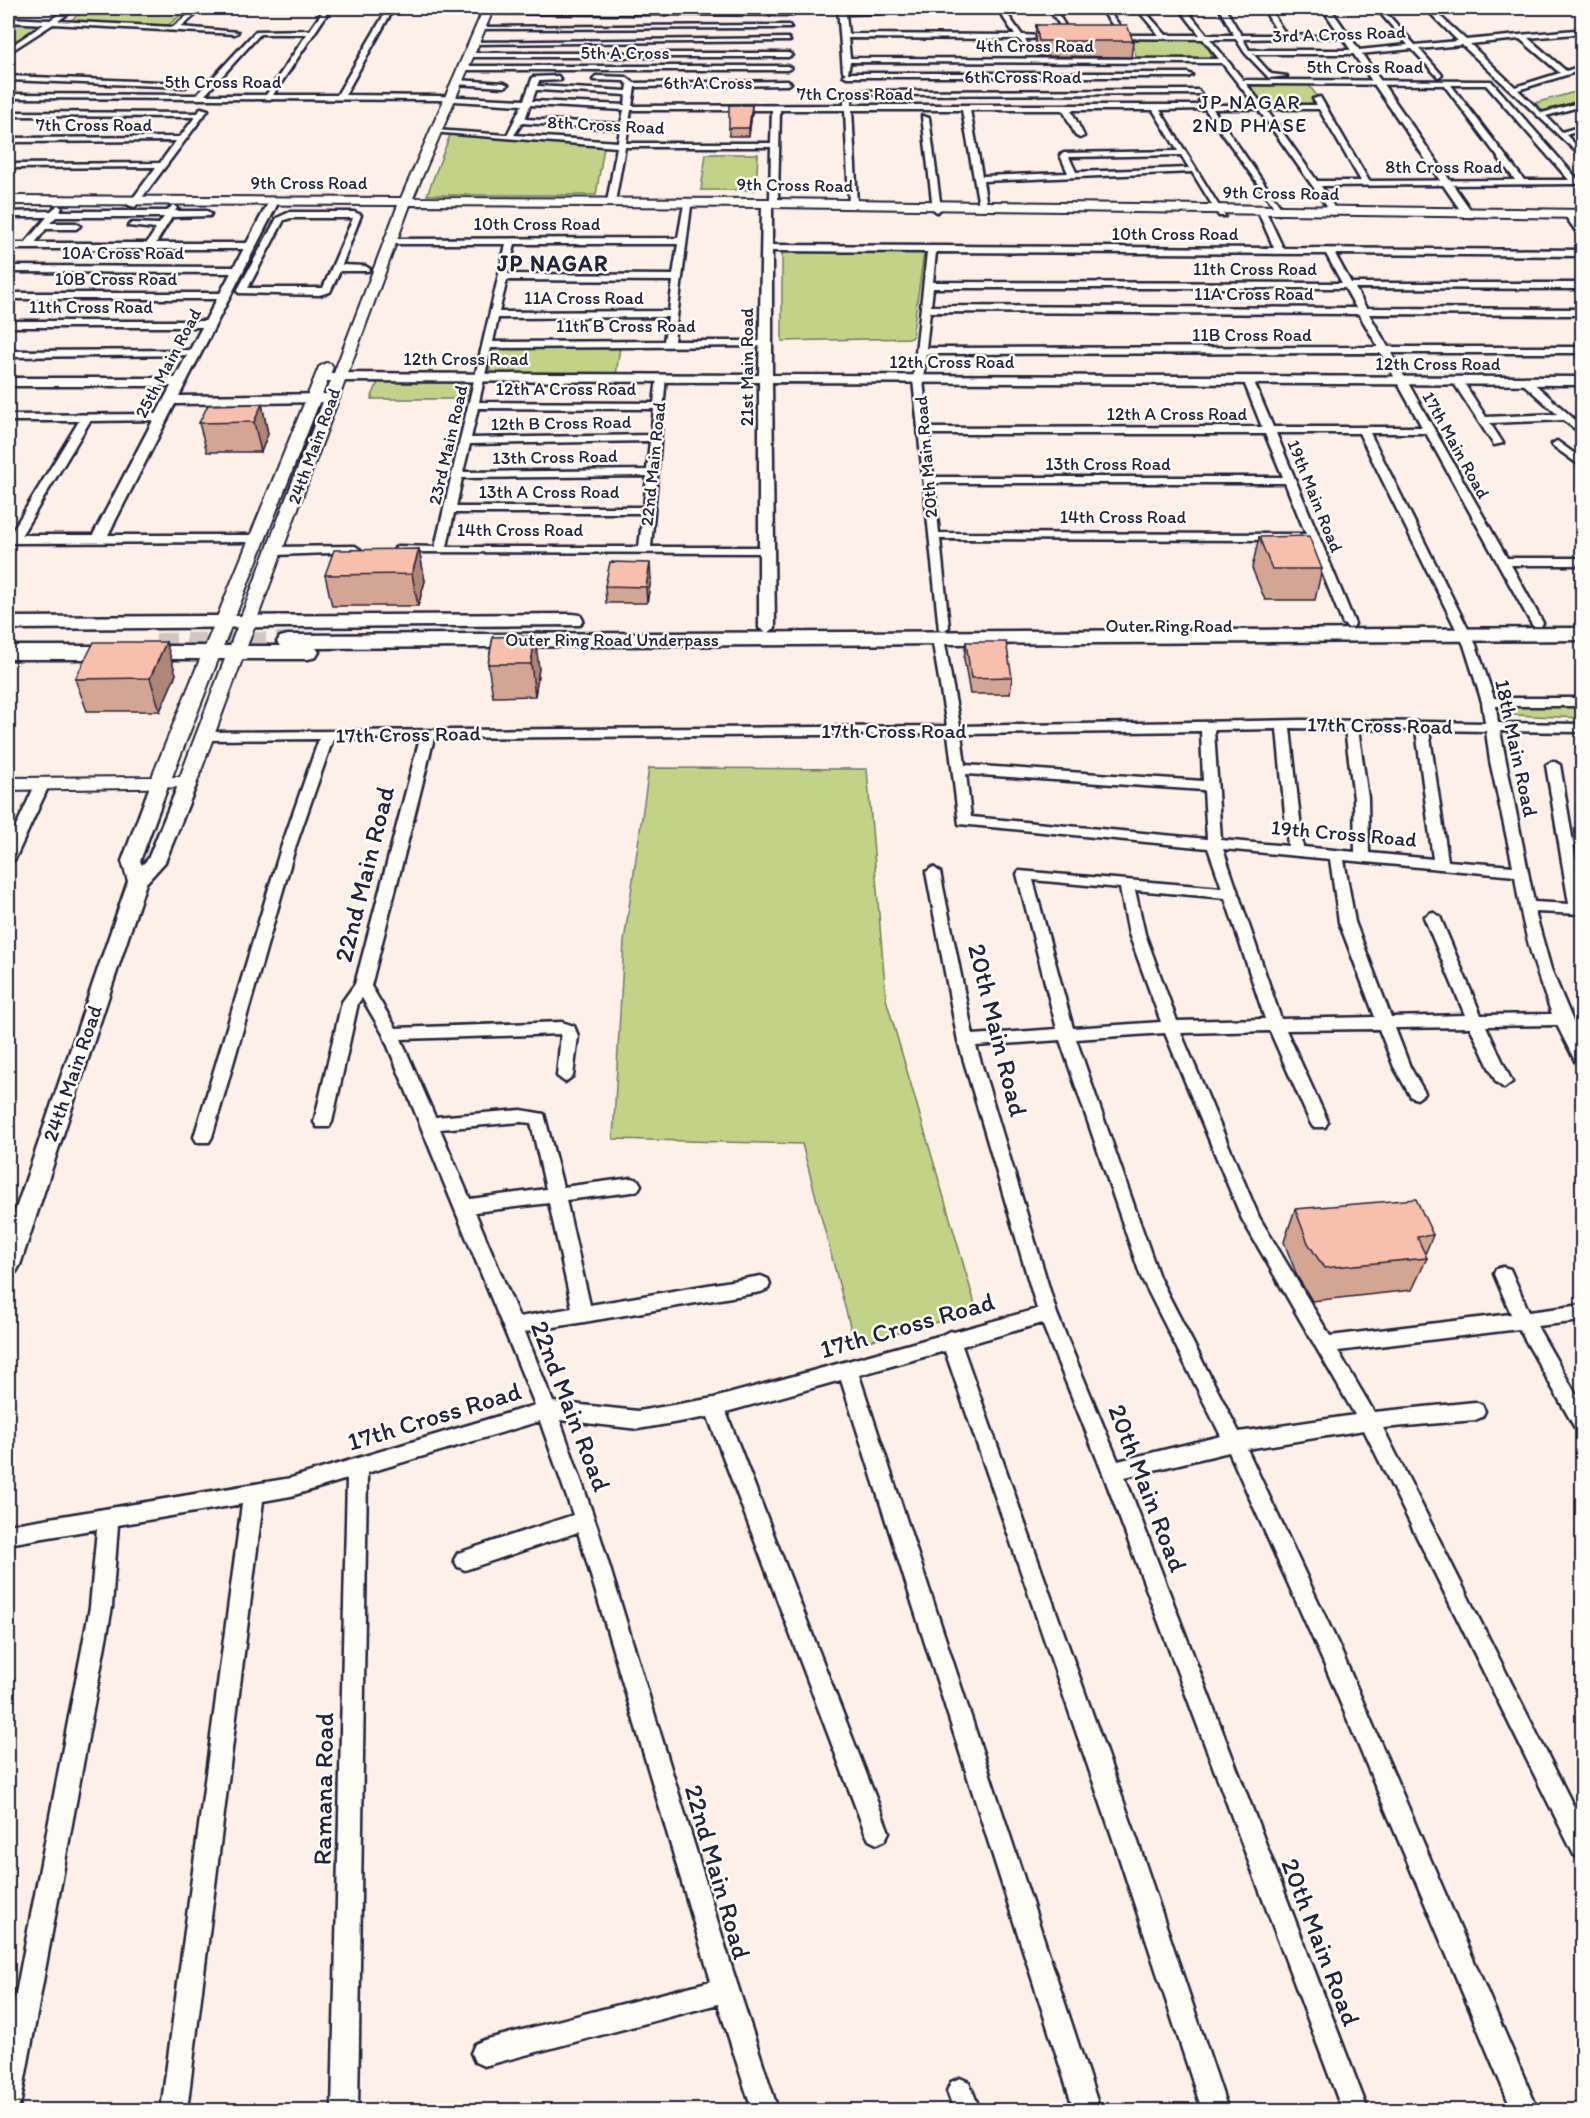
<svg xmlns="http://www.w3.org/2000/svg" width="1590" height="2118" font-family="Itim,sans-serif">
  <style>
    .green { fill: #c2d388; stroke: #727a62; stroke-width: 1.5 }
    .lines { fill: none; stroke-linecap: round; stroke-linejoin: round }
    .trunk-tunnel { stroke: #d0c7c5; stroke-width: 20; stroke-dasharray: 20 10; stroke-linecap: butt }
    .minor-casing { stroke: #22223b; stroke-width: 5 }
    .tertiary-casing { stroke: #22223b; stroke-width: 5 }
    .secondary-casing { stroke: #22223b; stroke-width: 4 }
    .trunk-casing { stroke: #22223b; stroke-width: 5 }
    .minor { fill: #fdfcf7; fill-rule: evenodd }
    .tertiary { fill: #fdfcf7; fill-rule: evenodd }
    .secondary { fill: #fdfcf7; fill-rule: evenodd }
    .trunk { fill: #fdfcf7; fill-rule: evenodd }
    .wall { fill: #d5a594; stroke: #22223b; stroke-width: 1.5 }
    .shaded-wall { fill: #ae8678; stroke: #22223b; stroke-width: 1.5 }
    .building { fill: #f8c0ac; stroke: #22223b; stroke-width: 1.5 }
    .labels { text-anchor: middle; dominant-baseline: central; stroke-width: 5; stroke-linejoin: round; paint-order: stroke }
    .far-street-label { font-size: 18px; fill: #22223b; stroke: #fdfcf7 }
    .far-quarter-label { font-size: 20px; letter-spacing: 1.5px; fill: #22223b; stroke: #fdfcf7 }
    .street-label { font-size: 21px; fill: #22223b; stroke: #fdfcf7 }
    .far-district-label { font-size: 22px; font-weight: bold; letter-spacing: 1.5px; fill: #22223b; stroke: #fdfcf7 }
    .near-street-label { font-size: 26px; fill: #22223b; stroke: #fdfcf7 }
  </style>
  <rect width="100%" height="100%" fill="#fcf0e8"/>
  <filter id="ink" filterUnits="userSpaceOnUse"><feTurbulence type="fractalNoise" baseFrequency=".0167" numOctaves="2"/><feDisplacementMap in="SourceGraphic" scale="12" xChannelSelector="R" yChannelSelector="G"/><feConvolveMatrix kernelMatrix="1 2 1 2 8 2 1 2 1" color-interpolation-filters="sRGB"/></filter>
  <g filter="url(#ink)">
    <path class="green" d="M88 8H190L168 25 68 22Z
      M8 21 44 23 8 47Z
      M1130 39H1202L1214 58H1137Z
      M1307 83 1325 106 1265 107 1249 84Z
      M1582 90V100L1543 111 1535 103Z
      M450 135 604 147 596 195H427Z
      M706 154H758L756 190H701Z
      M782 250 924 252 912 338 782 341Z
      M496 347H620L616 375H488Z
      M378 382H471L466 399H371Z
      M1510 706H1582V718L1514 715Z
      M649 768 867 769 886 999 977 1311 855 1345 802 1144 613 1139 624 942Z"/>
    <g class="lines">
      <path class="trunk-tunnel" d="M156 643 288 642"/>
      <g class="minor-casing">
        <path id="minor" d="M69 8H76L58 21 173 27 197 8H203L181 27 238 32 235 34 53 24 8 53V48L44 24 8 22V18L50 20Z
          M325 8H331L273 95H337L388 8H394L345 95 438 96 524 100 533 77 558 76 561 80 539 81 537 86 627 91 628 85 624 81 593 80 596 76 626 77 634 83 787 81 791 83 787 85 635 87 632 106 844 105V100L848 98 852 100V105H1202L1199 101 1203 99 1209 105H1255L1222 63 850 62 848 73H1188L1192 75 1188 77H847L843 75 846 73 843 71 838 8 913 12 846 14 848 34 1015 35 997 8H1003L1022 35 1061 37 1025 39 1028 44 1025 46 1018 39 848 38 850 58 1219 59 1203 39 1109 38V36L1120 35 1100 8H1106L1127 35H1159L1136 8H1142L1166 35H1200L1179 8H1185L1207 35H1234L1219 8H1225L1241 35H1279L1263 8H1269L1286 35 1350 37 1243 39 1249 50H1359L1408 45 1376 8H1382L1415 45 1458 41 1425 8H1431L1466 40 1575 30 1582 32V36L1575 34 1528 38 1566 71 1582 66V70L1518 90 1542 113 1582 102V106L1546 116 1562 132 1582 126V130L1566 135 1582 151V157L1462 45 1419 49 1442 75 1438 77 1412 49 1359 54H1253L1271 74 1287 76 1269 78 1245 53 1236 39H1210L1243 80 1491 81 1580 182 1576 184 1321 186 1337 212 1333 215 1258 109H1213L1283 211 1279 214 1205 109 1160 110 1225 216H1219L1192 172 983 181 987 206 983 209 979 206 962 110H852L857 204 853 207 849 204 845 110H780L778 200 770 208 763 206 770 199 771 147H625L615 202 611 205 607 202 617 147 431 132 435 130 507 135 522 105 438 100 8 98V94L197 95 256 31 310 30ZM260 34H307L266 95H205ZM1520 39 1560 73 1515 87 1470 44ZM1246 84 1444 85 1515 180 1369 181 1320 97 1313 99 1317 105H1263ZM1451 85H1486L1569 180H1524ZM536 90H539L626 95 625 105 532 101ZM530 105 624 110 621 124 525 119ZM1266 109H1319L1361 181H1317ZM631 110H772L771 143H626ZM970 110H1063L1076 136 1080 138 1084 136 1071 110H1153L1178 151 1064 153 1060 155 1068 173 982 176ZM522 123 620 129 618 142 514 135ZM1181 155 1189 168 1076 172 1069 157Z
          M1048 8H1054L1073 38H1069Z
          M477 10 790 13 793 15 475 13Z
          M789 25 791 28 477 29 480 27Z
          M788 38 790 41 474 44 471 42Z
          M468 53H788L792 55 788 57H465Z
          M463 66H787L791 68 787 70H460Z
          M8 76 185 83 189 85 185 87 8 80Z
          M457 80 504 83 508 85 504 87 454 84Z
          M1198 90 1201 94 848 95 844 93 848 91Z
          M201 108 208 110 135 207 128 205 156 167 8 168V164L160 163 176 141 8 142V138L180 137 195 117 8 116V112L198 113Z
          M922 116 929 118 941 209 937 212 933 209Z
          M684 204 691 206 674 341H765L770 344 768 346 491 348 479 402 654 403 657 378 666 376 651 547H765L769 549V553L395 552V548L399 546 435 547 506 244H390L386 241 387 239 678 238ZM515 244H678L673 275 508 274ZM507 280 673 281 669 311 499 312ZM668 317 664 341 493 342 498 318ZM478 408 654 409 651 435 471 438ZM650 441 647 470 463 472 470 444ZM647 476 644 507H456L462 478ZM454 513H643L639 547H447Z
          M58 205 62 208 60 211H167L173 205 177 208 175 211H207L211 214 210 216 172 217 156 243H251L255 246 251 249H8V243H25L47 217H8V212L51 211ZM56 217H164L159 224 132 223 128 226 156 229 147 243H35L46 229H76L80 226 76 223H50Z
          M1263 211 1267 214 1283 248 1582 250V256L1335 254 1351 283H1582V289L1355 288 1366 308 1582 309V315L1369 314 1388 347H1582V353H1391L1507 558H1582V565H1511L1543 623 1541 626H1533L1531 623 1426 433H1370L1476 645 1494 698H1582V706H1496L1498 723 1582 724V732L1500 731 1534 902 1569 904 1546 765 1553 761 1560 765 1582 896V914L1535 912 1551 969 1582 1043V1065L1576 1063 1557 1025 1486 1026 1512 1082 1504 1088 1496 1082 1470 1027 1395 1028 1410 1067 1425 1093 1417 1099 1411 1097 1394 1067 1379 1029 1286 1030 1328 1122 1325 1127H1313L1310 1122 1270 1031 1181 1033 1259 1217 1330 1336 1511 1314 1494 1274 1496 1269 1503 1267 1510 1269 1529 1312 1582 1305V1321L1537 1326 1582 1405V1431L1575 1428 1519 1329 1338 1351 1374 1412 1475 1402 1482 1405 1485 1411 1482 1417 1475 1420 1383 1428 1582 1823V1859L1574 1855 1364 1430 1247 1449 1339 1646 1538 2110H1512L1322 1659 1229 1452 1125 1477 1368 2110H1342L1102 1471 1042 1323 962 1346 1138 1842 1228 2110H1202L1114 1842 945 1351 859 1375 1100 2110H1074L841 1380 726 1412 889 1832 885 1840 877 1844 869 1840 865 1832 708 1417 638 1429 560 1420 598 1529 731 1965 778 2110H752L718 2004 484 2066 475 2062 471 2053 475 2044 484 2040 711 1981 578 1532 465 1570 458 1567 454 1560 458 1553 573 1515 540 1421 367 1473 358 2110H332L347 1479 291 1496 263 1501 187 2110H161L242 1504 118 1525 112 1607 21 2101 17 2110H8V2035L90 1607 97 1529 8 1544V1525L291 1478 535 1405 383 1034 362 998 358 1003 332 1122 329 1127H317L314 1122 342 1002 355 984 420 738 333 739 295 848 212 1137 209 1142H197L194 1137 281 848 319 739 205 740 198 736 205 732 947 726 932 638 938 634 944 638 960 726 1302 720 1485 723 1482 702 1464 645 1359 433H1276L1355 624 1353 627 1349 628 1343 624 1309 540 940 539 949 627 943 631 939 630 913 380 927 252 768 251 764 248 768 245 1274 248 1259 214ZM936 252 1326 254 1342 283 933 282ZM933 288H1345L1356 308 931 306ZM930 312 1359 314 1378 347 926 348ZM1381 353 1422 427H1273L1254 382 1249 379 1244 382 1262 427 928 428 923 380 926 354ZM929 434H1265L1283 477H933ZM934 483H1285L1306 534 939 533ZM1290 728 1345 729 1354 798 1355 852 1303 847ZM1277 729 1288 846 1221 840 1214 730ZM1358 729 1416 730 1433 859 1369 853 1368 798ZM1429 730 1486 731 1490 761 1513 866 1448 861ZM1201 731 1203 781 965 765 961 734ZM948 734 959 824 1208 848 1222 888 1019 871 1017 874 1057 1029 973 1035 940 872 933 867 926 872 958 1041 1037 1309 954 1332 950 1331 942 1335 714 1398 638 1411 553 1402 525 1332 761 1292 768 1289 770 1284 768 1279 761 1276 590 1305 566 1200 632 1192 638 1190 641 1185 638 1180 632 1178 563 1187 544 1114 521 1110 435 1117 401 1039 561 1034 557 1076 565 1082 573 1076 578 1036 574 1026 562 1022 396 1028 371 986 434 738ZM966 774 1204 790 1207 839 971 817ZM1223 849 1330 859 1339 922 1375 1017 1281 1019ZM1344 860 1515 876C1521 923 1534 968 1552 1014L1481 1015 1440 917 1432 912 1424 917 1465 1015 1391 1017 1355 922ZM1033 880 1120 888 1129 934 1161 1022 1073 1028ZM1135 890 1225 898 1265 1019 1177 1021 1145 934ZM1165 1033 1242 1219 1355 1415 1239 1432 1159 1277 1076 1039ZM1060 1040 1141 1277 1221 1436 1118 1461 1057 1314 976 1046ZM521 1122 531 1123 546 1189 470 1199 440 1129ZM549 1203 572 1308 519 1317 475 1212Z
          M290 212H354L361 215 342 265 365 266 370 269 368 271H340L330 292 319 295 239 293 237 291 277 218ZM291 218H353L323 288H248L284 220Z
          M8 266 239 267 244 270 239 273 8 272Z
          M8 293H225L230 296 225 299H8Z
          M8 321H211L216 324 211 327H8Z
          M195 350 198 351V355L8 357V351Z
          M1458 379 1462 380 1486 417 1557 414 1520 381 1529 379 1582 426V434L1563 420 1490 423 1503 443 1494 445 1453 382Z
          M8 415 162 414 167 417 162 420 90 421 19 539 13 542 8 538 79 421H8Z
          M1557 441 1582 459V467L1553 446 1552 444Z
          M355 546 361 550 359 552 275 555 269 551 275 547Z
          M43 779 50 783 15 859 8 864V844L36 783Z
          M960 2078 969 2082 980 2110H954L947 2091 951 2082Z"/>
      </g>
      <g class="tertiary-casing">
        <path id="tertiary" d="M1322 8H1330L1474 215 1473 217H1465Z
          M272 202 277 205 179 396 332 394 339 398 332 402 175 404 108 535H258L265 539 263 542 8 543V535H93L171 386H8V378H175L267 205Z
          M767 203 772 206V375L1582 377V385L772 382 775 628 767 633 759 628V382L322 381 316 377 322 373 759 375 762 206Z
          M1567 215H1575L1582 225V235L1578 234 1566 217Z
          M160 778 169 783 140 861 142 865 148 859 179 783 188 778 197 783 165 862 146 883 20 1265 16 1272 8 1274V1232L128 881 122 861 151 783Z"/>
      </g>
      <g class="secondary-casing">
        <path id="secondary" d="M484 8H494L413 198 772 199 1582 210V218L772 207 410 205 195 787 8 790V778L152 777 319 367 326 363 331 364 333 367 172 777H180L398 205 8 204V196L401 198Z"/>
      </g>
      <g class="trunk-casing">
        <path id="trunk" d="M572 614 580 615 583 620 580 625 8 629V617Z
          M1582 628V640L316 648 319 652 316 657 308 659H8V646H280L277 642 280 637 288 635Z"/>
      </g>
      <use href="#minor" class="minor"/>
      <use href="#tertiary" class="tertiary"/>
      <use href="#secondary" class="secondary"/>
      <use href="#trunk" class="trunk"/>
    </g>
    <path class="wall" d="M1036 25 1133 41 1131 57 1038 56 1035 40Z
      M752 113 749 136H729V128Z
      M262 404 268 434 261 452H207L199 423Z
      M1259 537 1322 569 1315 600H1265L1252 568Z
      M419 549 425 581 418 606H332L325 575Z
      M651 579 647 603H606L605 586Z
      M493 637 539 668 535 696 493 697 488 664Z
      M966 642 1012 677 1010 694H970L964 659Z
      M176 674 160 711H87L75 679Z
      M1295 1209 1433 1235 1425 1254 1427 1258 1412 1290 1312 1301 1297 1276 1284 1242Z"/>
    <path class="shaded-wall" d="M752 105V113L749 136V128Z
      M262 404 268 434 261 452 254 422Z
      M419 549 425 581 418 606 412 574Z
      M650 563 651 579 647 603 646 587Z
      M535 636 539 668 535 696 531 664Z
      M166 642 176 674 160 711 150 678Z
      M8 709 11 717 8 724Z"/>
    <path class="building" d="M1036 25H1127L1133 41H1039Z
      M729 105H752L749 128H729Z
      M262 404 254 422 199 423 208 405Z
      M1309 536 1322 569H1272L1259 537Z
      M419 549 412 574 325 575 334 550Z
      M610 562 650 563 646 587 605 586Z
      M535 636 531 664H488L493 637Z
      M94 642H166L150 678 75 679Z
      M966 642H1006L1012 677 971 678Z
      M1416 1199 1433 1235 1417 1237 1427 1258 1324 1268 1308 1243 1295 1209Z"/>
  </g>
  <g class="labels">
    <g class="far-street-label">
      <text transform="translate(1339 34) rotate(-2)">3rd A Cross Road</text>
      <text x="1035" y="46">4th Cross Road</text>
      <text x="625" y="53">5th A Cross</text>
      <text x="1365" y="67">5th Cross Road</text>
      <text x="1023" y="77">6th Cross Road</text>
      <text x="223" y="82">5th Cross Road</text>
      <text x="708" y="83">6th A Cross</text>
      <text x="855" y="94">7th Cross Road</text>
      <text x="94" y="125">7th Cross Road</text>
      <text transform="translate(606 125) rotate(3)">8th Cross Road</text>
      <text x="1444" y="167">8th Cross Road</text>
      <text x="309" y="183">9th Cross Road</text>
      <text transform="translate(795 185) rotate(1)">9th Cross Road</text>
      <text transform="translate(1281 193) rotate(1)">9th Cross Road</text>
      <text x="537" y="224">10th Cross Road</text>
      <text x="1175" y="234">10th Cross Road</text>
      <text x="123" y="253">10A Cross Road</text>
      <text x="1255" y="269">11th Cross Road</text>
      <text x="116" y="279">10B Cross Road</text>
      <text x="1254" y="294">11A Cross Road</text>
      <text x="584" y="298">11A Cross Road</text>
      <text x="91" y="307">11th Cross Road</text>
      <text x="626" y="326">11th B Cross Road</text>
      <text x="1252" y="335">11B Cross Road</text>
      <text x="466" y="359">12th Cross Road</text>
      <text x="952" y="362">12th Cross Road</text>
      <text transform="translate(168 363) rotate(-62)">25th Main Road</text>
      <text x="1438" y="364">12th Cross Road</text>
      <text transform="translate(747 367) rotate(-90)">21st Main Road</text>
      <text x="566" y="389">12th A Cross Road</text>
      <text x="1177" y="414">12th A Cross Road</text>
      <text transform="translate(561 423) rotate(-1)">12th B Cross Road</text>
      <text transform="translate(448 445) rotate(-77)">23rd Main Road</text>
      <text transform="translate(1456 445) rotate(61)">17th Main Road</text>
      <text transform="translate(314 446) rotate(-70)">24th Main Road</text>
      <text transform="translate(555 457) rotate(-1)">13th Cross Road</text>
      <text transform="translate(926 457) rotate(-95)">20th Main Road</text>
      <text transform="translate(653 464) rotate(-84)">22nd Main Road</text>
      <text x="1108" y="464">13th Cross Road</text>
      <text x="549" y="492">13th A Cross Road</text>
      <text transform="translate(1315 496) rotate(68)">19th Main Road</text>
      <text x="1123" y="517">14th Cross Road</text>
      <text x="520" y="530">14th Cross Road</text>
      <text x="1169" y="626">Outer Ring Road</text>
      <text x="612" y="640">Outer Ring Road Underpass</text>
    </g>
    <g class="far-quarter-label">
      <text x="1250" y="102">JP NAGAR<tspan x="1250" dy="23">2ND PHASE</tspan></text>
    </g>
    <g class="street-label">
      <text transform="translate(1380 725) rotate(1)">17th Cross Road</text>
      <text x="894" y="730">17th Cross Road</text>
      <text transform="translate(408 734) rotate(-1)">17th Cross Road</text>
      <text transform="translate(1517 748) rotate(78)">18th Main Road</text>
      <text transform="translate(1344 833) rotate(5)">19th Cross Road</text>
      <text transform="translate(72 1073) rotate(-71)">24th Main Road</text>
    </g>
    <g class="far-district-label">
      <text x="553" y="263">JP NAGAR</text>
    </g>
    <g class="near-street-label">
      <text transform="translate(364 874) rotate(-76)">22nd Main Road</text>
      <text transform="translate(998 1030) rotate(76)">20th Main Road</text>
      <text transform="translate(907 1325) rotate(-16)">17th Cross Road</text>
      <text transform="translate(571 1406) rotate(69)">22nd Main Road</text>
      <text transform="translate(434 1416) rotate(-17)">17th Cross Road</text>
      <text transform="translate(1148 1488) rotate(69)">20th Main Road</text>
      <text transform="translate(323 1789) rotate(-89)">Ramana Road</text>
      <text transform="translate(718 1872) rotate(74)">22nd Main Road</text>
      <text transform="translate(1321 1942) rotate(69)">20th Main Road</text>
    </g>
  </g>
  <rect width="1590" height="2118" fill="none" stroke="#fdfcf7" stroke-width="30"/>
  <rect x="15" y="15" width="1560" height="2088" fill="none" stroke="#22223b" stroke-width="2" filter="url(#ink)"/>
</svg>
